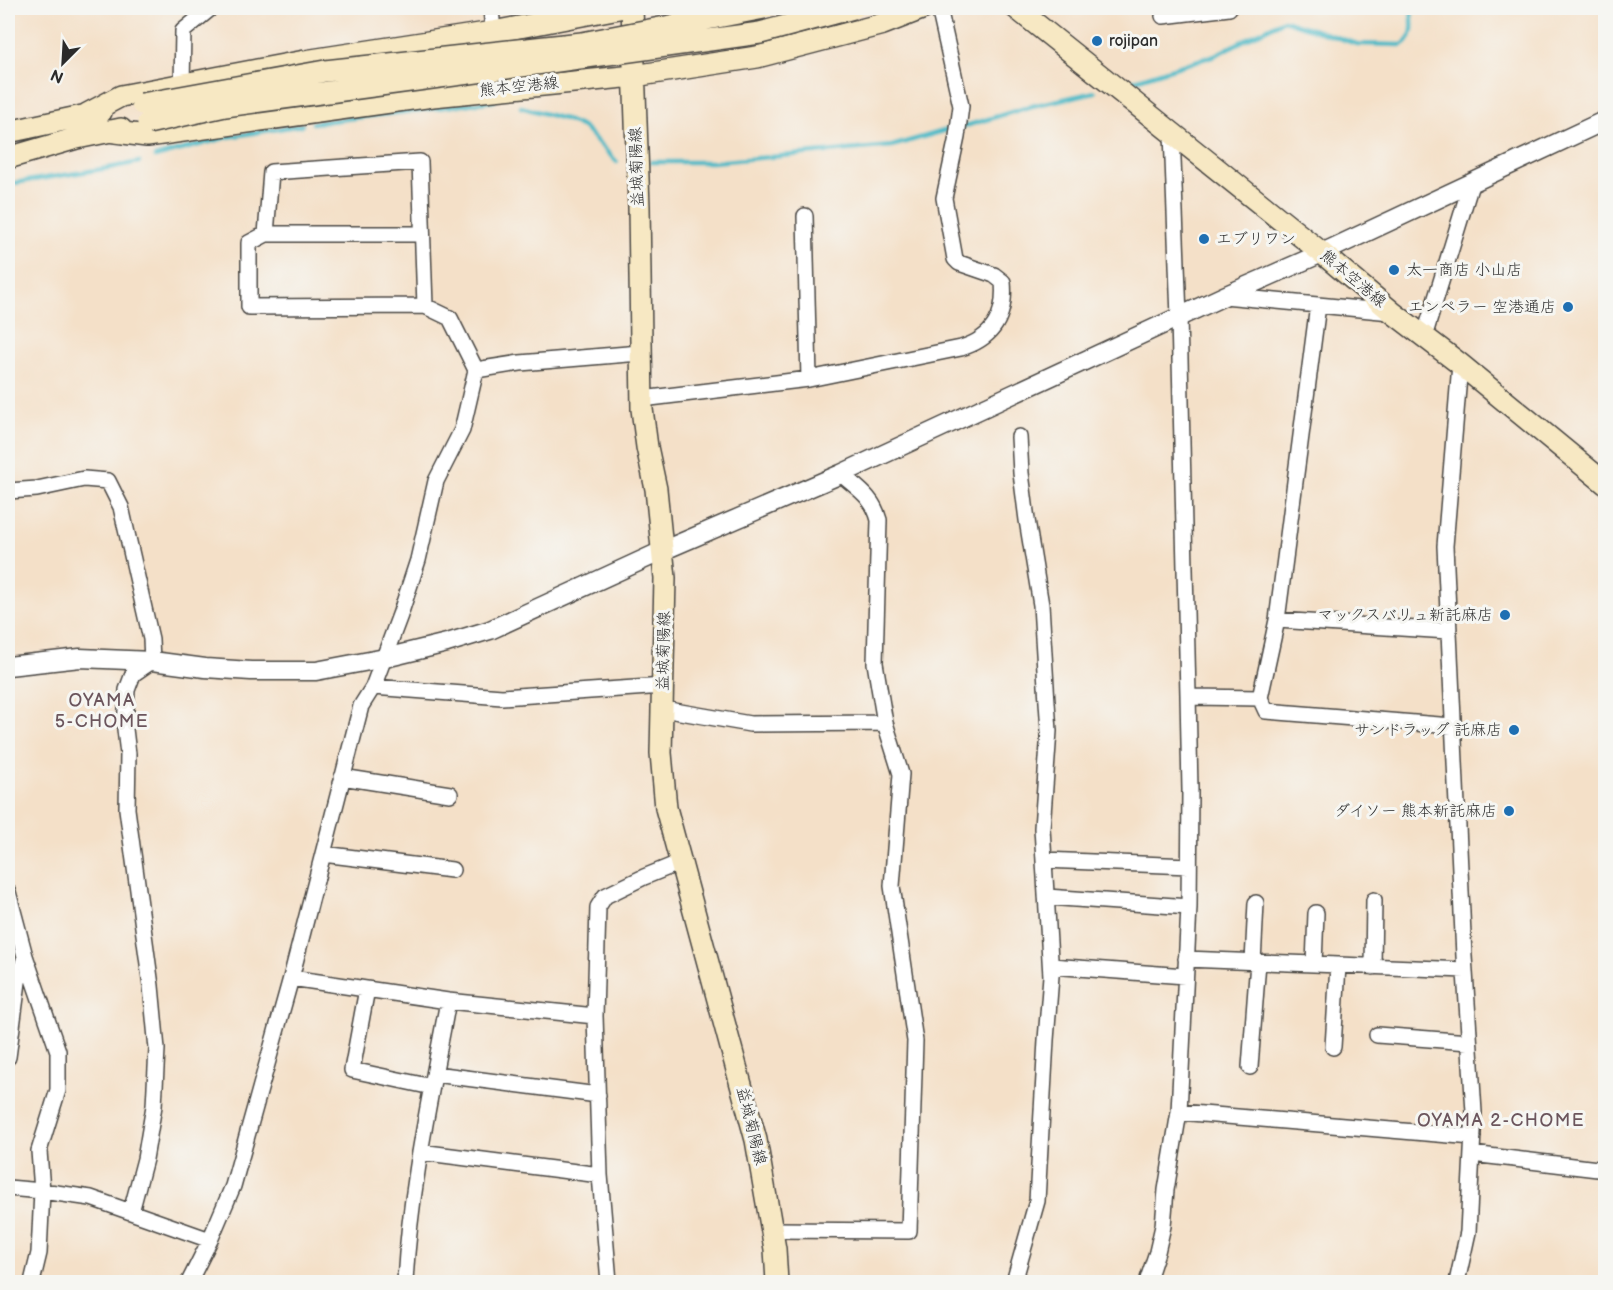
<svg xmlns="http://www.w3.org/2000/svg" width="1613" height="1290" font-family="'Balsamiq Sans','Klee One',sans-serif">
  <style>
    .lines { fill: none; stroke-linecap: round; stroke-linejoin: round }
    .stream { stroke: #4cb9c6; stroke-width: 4.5 }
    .minor-casing { stroke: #494643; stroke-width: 18 }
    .tertiary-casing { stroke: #494643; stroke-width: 21 }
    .secondary-casing { stroke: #494643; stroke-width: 24 }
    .minor { stroke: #fff; stroke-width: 15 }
    .tertiary { stroke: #fff; stroke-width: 18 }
    .secondary { stroke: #f7e8c3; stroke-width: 21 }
    .secondary-bridge-casing { stroke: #494643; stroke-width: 24; stroke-linecap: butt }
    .secondary-bridge { stroke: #f7e8c3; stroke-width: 21 }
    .poi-dot { fill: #1f6fb2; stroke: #f6f6f2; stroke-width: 2 }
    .labels { text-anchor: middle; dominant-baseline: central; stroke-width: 6; stroke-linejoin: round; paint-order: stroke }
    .poi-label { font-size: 16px; fill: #2b2b2b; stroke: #f6f6f2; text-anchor: end }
    .street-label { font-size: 16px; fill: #2b2b2b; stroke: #f6f6f2 }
    .neighbourhood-label { font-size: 18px; letter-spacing: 1.5px; fill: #6c565d; stroke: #f6f6f2 }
  </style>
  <rect width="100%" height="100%" fill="#f6f6f2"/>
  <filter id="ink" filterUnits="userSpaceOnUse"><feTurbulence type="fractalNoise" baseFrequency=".0167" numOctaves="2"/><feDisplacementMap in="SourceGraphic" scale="12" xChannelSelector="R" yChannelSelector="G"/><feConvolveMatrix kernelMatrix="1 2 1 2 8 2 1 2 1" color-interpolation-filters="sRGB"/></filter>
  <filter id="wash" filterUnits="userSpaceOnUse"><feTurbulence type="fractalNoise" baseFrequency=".008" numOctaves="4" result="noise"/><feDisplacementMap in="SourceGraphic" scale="24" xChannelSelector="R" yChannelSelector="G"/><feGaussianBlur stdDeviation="1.35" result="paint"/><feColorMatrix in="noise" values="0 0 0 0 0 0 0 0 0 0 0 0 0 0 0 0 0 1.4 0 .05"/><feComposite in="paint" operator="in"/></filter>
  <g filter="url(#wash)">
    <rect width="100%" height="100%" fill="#f4e0c8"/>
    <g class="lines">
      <path class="stream" d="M1129 82 1215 55 1284 20 1357 44 1402 45C1416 37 1412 22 1411 8
        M521 107 564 119 583 127 617 162
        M313 123 494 101
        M962 127 1032 106 1095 92
        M155 157 228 137 302 125
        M651 162H713L892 146 954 128
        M8 184 109 168 139 162"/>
    </g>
  </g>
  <g filter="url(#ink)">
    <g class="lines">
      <g class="minor-casing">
        <path id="minor" d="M491 8 493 32
          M1163 16 1229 8
          M182 85 183 31 211 8
          M805 216 809 379
          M266 234H422
          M1224 296 1391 312
          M1424 337 1471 184
          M476 370 520 363 640 353
          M642 399 809 379 961 348C994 338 1006 315 1003 282L994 275 959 263 955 259 944 198 957 137 961 106 939 8
          M841 474C858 489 873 497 879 520L875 663 885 723
          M8 491 37 489 84 479 108 481 121 507 151 639 152 661 133 674 127 690 125 729 128 754 127 809 151 986 157 1049 154 1106 145 1159 131 1212
          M1277 620 1318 305
          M373 687 502 697 664 686
          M1188 695 1193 697 1260 698 1266 711 1452 726
          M1260 698 1277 620 1448 631
          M663 709 750 724 885 723 901 774 892 886 915 1041 909 1231 772 1230
          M342 777 450 794
          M323 854 452 870
          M1044 860 1189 866
          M8 892 25 956
          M1047 897 1189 907
          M1186 959 1465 970
          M1253 962 1256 903
          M1314 964 1316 913
          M1051 966 1185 976
          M1373 967 1374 900
          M291 978 448 1001 595 1016
          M367 989 352 1070 432 1087
          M1377 1035 1469 1042
          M1333 1047 1338 966
          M8 1057 18 982 25 956 58 1051V1090L39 1151 42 1191 39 1253 32 1282
          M1250 1067 1258 962
          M435 1074 598 1095
          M1179 1112 1473 1137
          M420 1152 600 1175
          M1472 1154 1606 1170
          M8 1188 42 1191 91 1198 210 1240
          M189 1282 210 1240 233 1186 291 978 361 706 373 687 400 615 418 560 436 481 462 430 476 370 450 318 425 306 249 307V243L266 234 271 172 420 162 425 306
          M405 1282C410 1187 431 1094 448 1001
          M609 1282 600 1175 595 1016 598 907 605 896 644 877 681 862
          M1014 1282 1037 1201 1046 1040 1051 976 1042 828 1049 731 1047 702 1041 605 1027 520 1021 473 1019 437
          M1147 1282 1157 1252 1163 1226 1166 1190 1179 1112 1189 907 1190 790 1188 695 1179 317 1172 133
          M1457 1282 1468 1232 1474 1112 1464 956 1445 546 1460 364"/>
      </g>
      <g class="tertiary-casing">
        <path id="tertiary" d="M8 666 80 658 152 661 205 668 251 671H316L385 658 447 643 490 630 662 551 841 474 1224 296 1322 253 1606 120"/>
      </g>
      <g class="secondary-casing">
        <path id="secondary" d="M632 8 639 207 642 409 647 447 656 489 665 578 661 753 666 808 756 1140 775 1249 777 1282
          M1016 8 1322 253 1392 312 1460 364 1606 484
          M87 114 121 96 305 61 493 32 619 8
          M108 131 147 136 433 96 634 76 757 57 883 24 924 8
          M8 132 101 112
          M8 158 77 138 121 129"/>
      </g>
      <use href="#minor" class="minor"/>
      <use href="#tertiary" class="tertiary"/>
      <use href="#secondary" class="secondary"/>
      <g class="secondary-bridge-casing">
        <path id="secondary-bridge" d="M142 104 325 71 582 43 764 8
          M148 123 225 106 521 66 760 33 853 8"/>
      </g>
      <use href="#secondary-bridge" class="secondary-bridge"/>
    </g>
  </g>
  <g class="poi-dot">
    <circle cx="1097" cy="41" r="6"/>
    <circle cx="1204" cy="239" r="6"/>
    <circle cx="1394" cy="270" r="6"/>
    <circle cx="1568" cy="307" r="6"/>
    <circle cx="1505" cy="615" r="6"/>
    <circle cx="1514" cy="730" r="6"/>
    <circle cx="1509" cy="811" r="6"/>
  </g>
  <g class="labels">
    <g class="poi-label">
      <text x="1109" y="41" text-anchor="start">rojipan</text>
      <text x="1216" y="239" text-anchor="start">エブリワン</text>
      <text x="1406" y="270" text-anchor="start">太一商店 小山店</text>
      <text x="1556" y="307">エンペラー 空港通店</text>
      <text x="1493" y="615">マックスバリュ新託麻店</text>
      <text x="1502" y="730">サンドラッグ 託麻店</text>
      <text x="1497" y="811">ダイソー 熊本新託麻店</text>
    </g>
    <g class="street-label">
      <text transform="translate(519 87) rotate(-6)">熊本空港線</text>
      <text transform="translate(637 167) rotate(-92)">益城菊陽線</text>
      <text transform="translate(1353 279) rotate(40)">熊本空港線</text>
      <text transform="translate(664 651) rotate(-89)">益城菊陽線</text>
      <text transform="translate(751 1126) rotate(76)">益城菊陽線</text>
    </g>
    <g class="neighbourhood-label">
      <text x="102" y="700">OYAMA<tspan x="102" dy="21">5-CHOME</tspan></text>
      <text x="1501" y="1120">OYAMA 2-CHOME</text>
    </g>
  </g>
  <rect width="1613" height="1290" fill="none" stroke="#f6f6f2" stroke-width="30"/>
  <g transform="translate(63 63) rotate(204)" stroke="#f6f6f2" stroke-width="4.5" paint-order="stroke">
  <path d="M0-4.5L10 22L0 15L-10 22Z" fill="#2b2b2b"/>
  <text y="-9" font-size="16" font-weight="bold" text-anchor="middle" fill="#2b2b2b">N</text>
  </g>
</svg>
